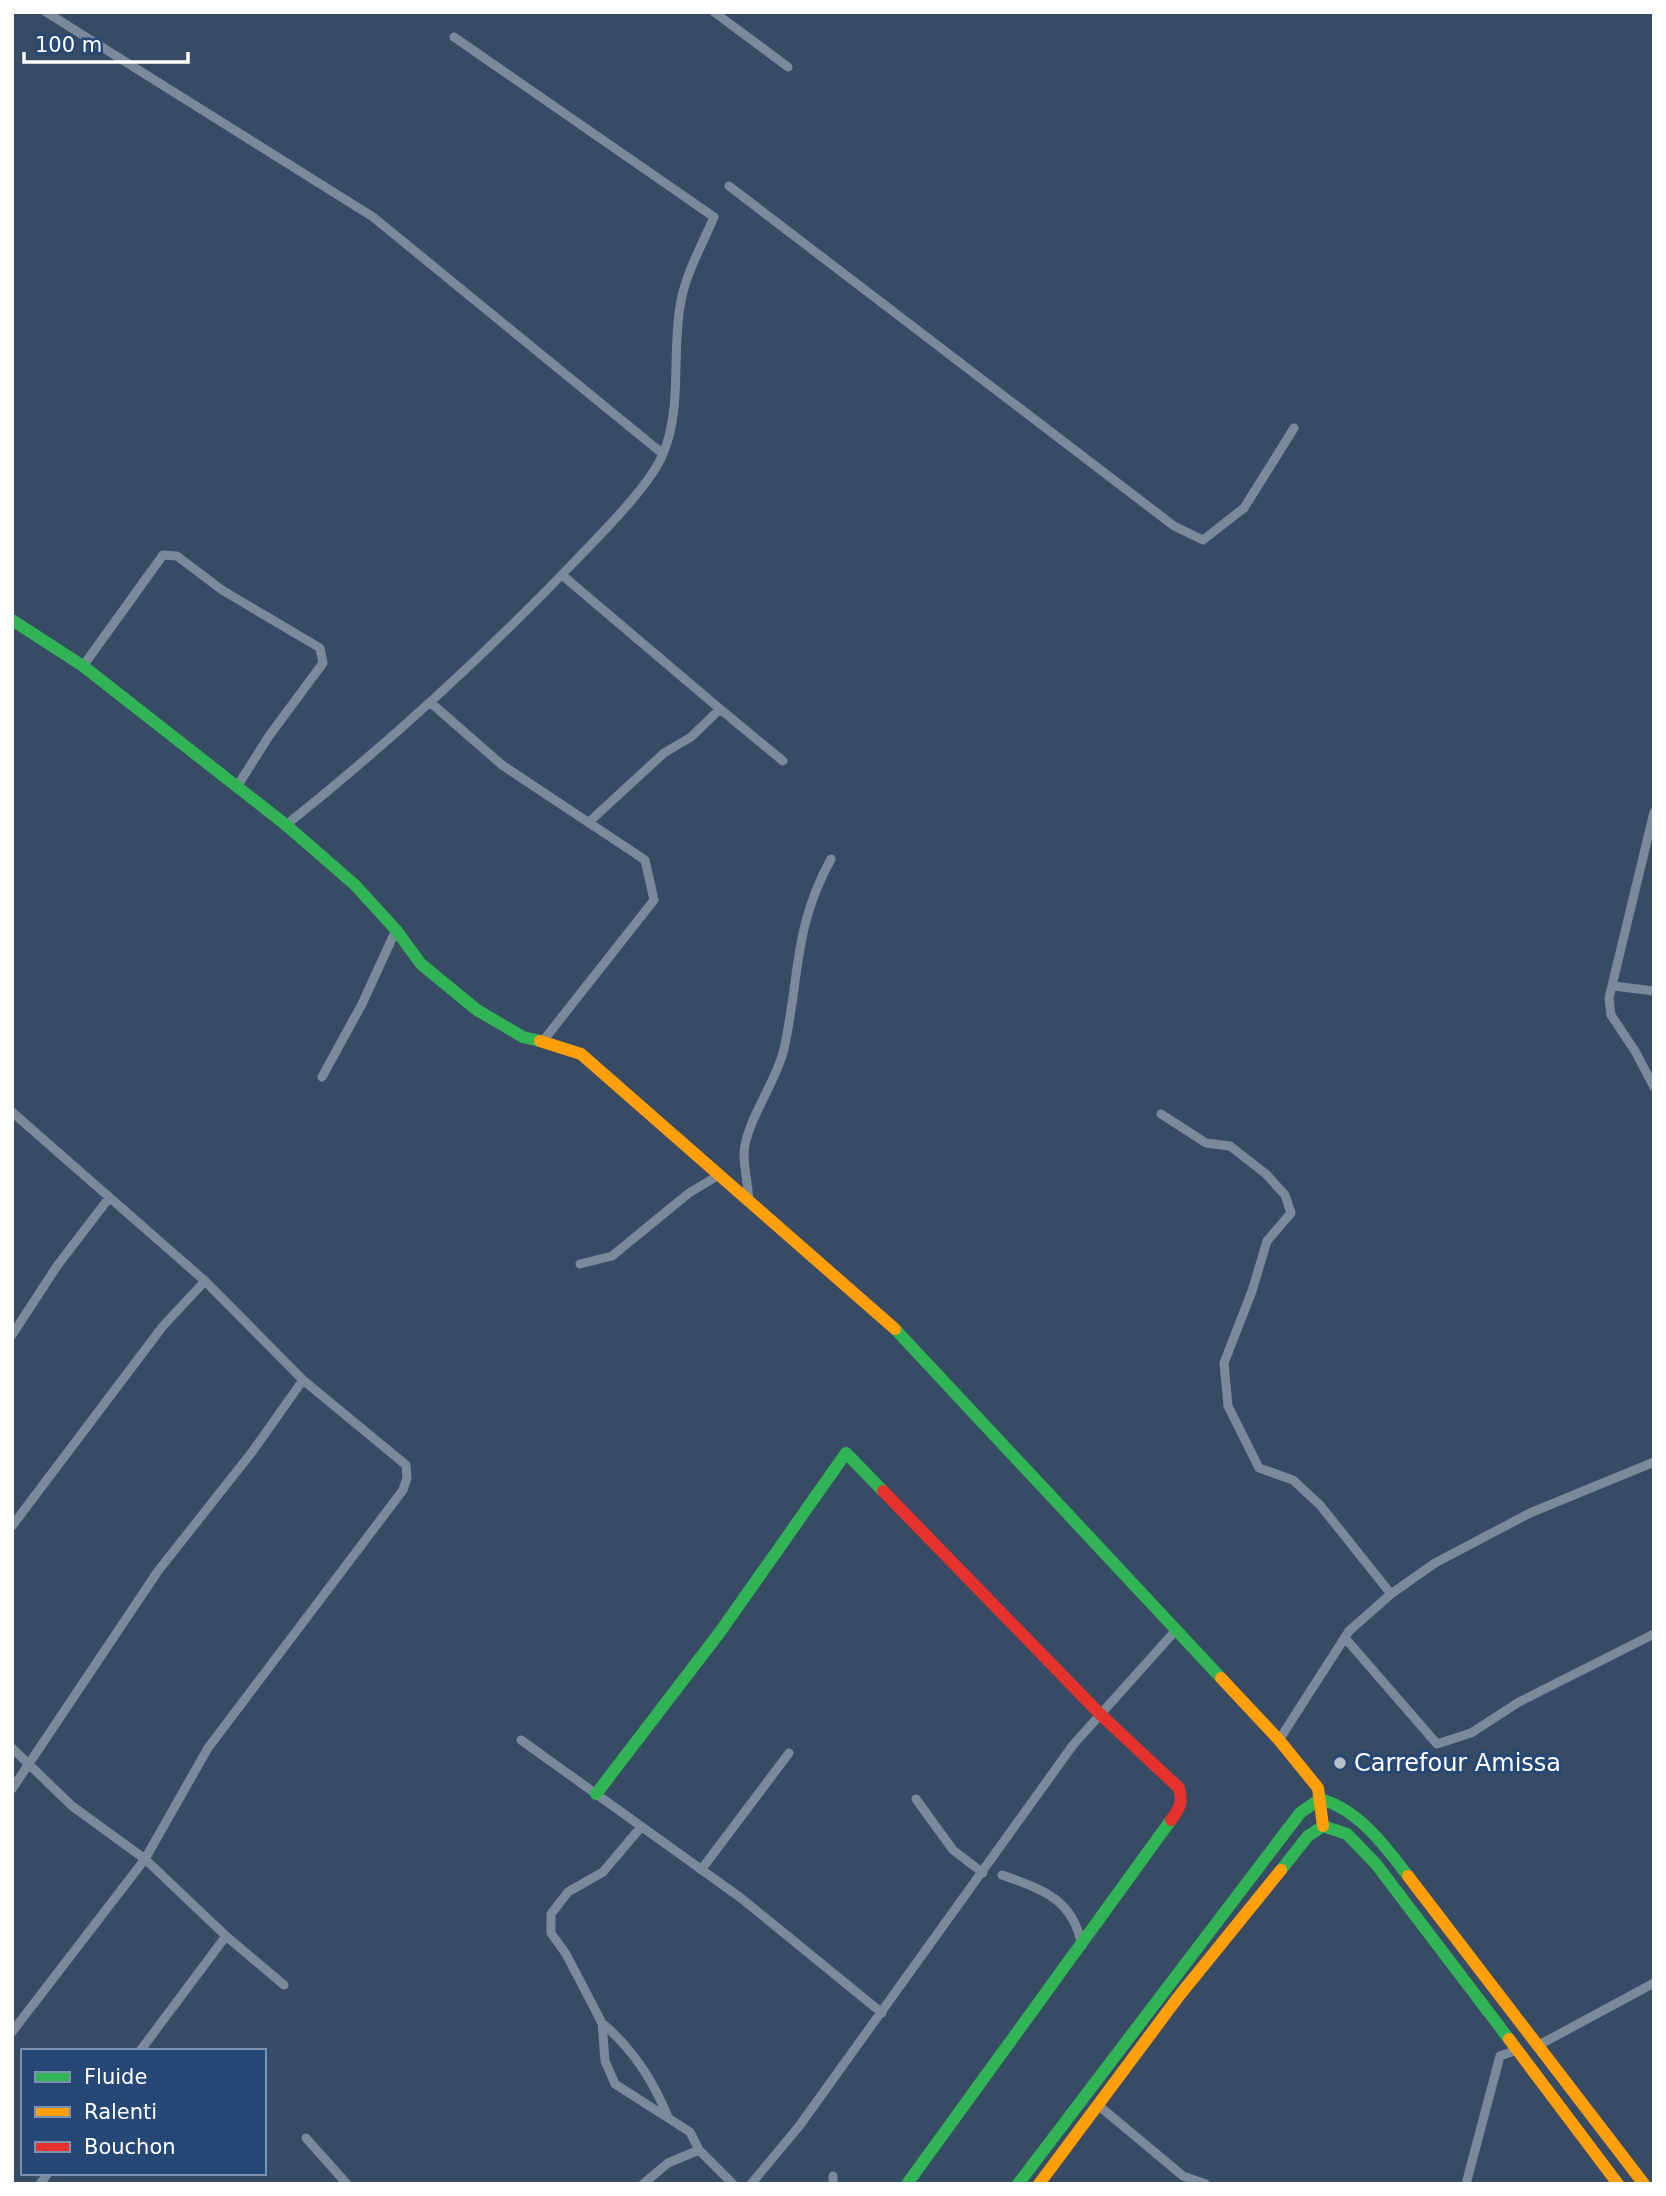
<svg xmlns="http://www.w3.org/2000/svg" width="1666" height="2196" font-family="'DejaVu Sans',sans-serif">
  <style>
    .lines { fill: none; stroke-linecap: round; stroke-linejoin: round }
    .street { stroke: #7b8a9b; stroke-width: 9 }
    .fast { stroke: #30b455; stroke-width: 12 }
    .slow { stroke: #ff9f0a; stroke-width: 12 }
    .jam { stroke: #e5322d; stroke-width: 12 }
    .poi-dot { fill: #b9c0c9; stroke: #254876; stroke-width: 2.5 }
    .labels { text-anchor: middle; dominant-baseline: central; stroke-width: 6; stroke-linejoin: round; paint-order: stroke }
    .poi-label { font-size: 24px; fill: #fff; stroke: #254876; text-anchor: start }
  </style>
  <rect width="100%" height="100%" fill="#374b64"/>
  <g class="lines">
    <path class="street" d="M46 12 373 217 663 454
      M714 12 788 67
      M729 186 1174 526 1203 540 1244 508 1294 428
      M562 575 720 709
      M83 666 163 555 177 556 222 590 320 648 323 663 269 736 238 785
      M431 703 502 765 645 860 654 900 543 1041
      M1654 812 1609 998 1611 1015 1635 1051 1654 1087
      M589 822 664 753 691 737 720 709 783 761
      M286 825C390 742 488 652 580 556 604 531 650 485 663 454 683 407 671 350 681 301 686 273 703 243 714 217L454 37
      M1613 986 1654 991
      M322 1077 362 1004 396 930
      M12 1112 205 1281 303 1380 252 1452 158 1571 12 1789
      M1161 1114 1206 1143 1230 1146 1266 1174 1285 1195 1291 1213 1267 1241 1252 1291 1224 1363 1228 1406 1259 1468 1293 1480 1320 1505 1391 1594
      M749 1201C748 1185 744 1168 744 1153 746 1121 776 1083 784 1049 800 977 793 928 831 859
      M580 1264 612 1256 689 1193 719 1175
      M12 1335 57 1266 109 1198
      M12 1526 163 1326 205 1281
      M1345 1638 1437 1744 1471 1733 1519 1702 1654 1634
      M521 1740 741 1898 882 2013
      M1279 1740 1349 1631 1391 1594 1435 1563 1530 1513 1654 1462
      M12 1748 72 1806 145 1859 12 2032
      M916 1799 953 1850 983 1873
      M641 1827 603 1872 568 1892 551 1914V1933L566 1954 602 2023 605 2061 615 2084 690 2132 699 2150 733 2184
      M701 1870 789 1753
      M1002 1875C1044 1890 1073 1899 1082 1946
      M284 1985 226 1936 145 1859 208 1748 403 1490 407 1478 406 1465 303 1380
      M602 2023C633 2049 653 2080 668 2117
      M1539 2045 1654 1983
      M140 2051 226 1936
      M1098 2105 1183 2176 1206 2184
      M306 2138 347 2184
      M40 2184 48 2173
      M643 2184 668 2163 699 2150
      M751 2184 800 2125 1073 1745 1176 1630
      M833 2184V2176
      M1466 2184 1500 2056 1517 2050"/>
    <path class="fast" d="M12 620 83 666 286 825 355 885 396 930 421 964 477 1010 523 1037 540 1041
      M895 1329 1221 1678
      M596 1794 720 1632 846 1453 883 1491
      M1281 1870 1308 1836 1323 1826 1347 1834 1376 1864 1509 2039
      M907 2184 1171 1820
      M1018 2184 1300 1813 1320 1799C1358 1809 1385 1846 1408 1876"/>
    <path class="slow" d="M540 1041 581 1054 895 1329
      M1221 1678 1279 1740 1318 1788 1323 1826
      M1408 1876 1644 2184
      M1509 2039 1618 2184
      M1039 2184 1179 1996 1281 1870"/>
    <path class="jam" d="M883 1491 1100 1714 1179 1788C1183 1802 1180 1808 1171 1820"/>
  </g>
  <circle class="poi-dot" cx="1340" cy="1763" r="7"/>
  <g class="labels">
    <g class="poi-label">
      <text x="1354" y="1763">Carrefour Amissa</text>
    </g>
  </g>
  <rect width="1666" height="2196" fill="none" stroke="#ffffff" stroke-width="28"/>
  <rect x="21" y="2049" width="245" height="126" fill="#254876" stroke="#7c91ad" stroke-width="2"/>
  <rect x="35" y="2072" width="35" height="10" fill="#30b455" stroke="#7c91ad" stroke-width="2"/>
  <text x="84" y="2084" font-size="21" fill="#ffffff">Fluide</text>
  <rect x="35" y="2107" width="35" height="10" fill="#ff9f0a" stroke="#7c91ad" stroke-width="2"/>
  <text x="84" y="2119" font-size="21" fill="#ffffff">Ralenti</text>
  <rect x="35" y="2142" width="35" height="10" fill="#e5322d" stroke="#7c91ad" stroke-width="2"/>
  <text x="84" y="2154" font-size="21" fill="#ffffff">Bouchon</text>
  <path d="M24 52v10h164v-10" fill="none" stroke="#ffffff" stroke-width="3.5"/>
  <text x="35" y="52" font-size="21" fill="#ffffff" stroke="#254876" stroke-width="5" paint-order="stroke">100 m</text>
</svg>
